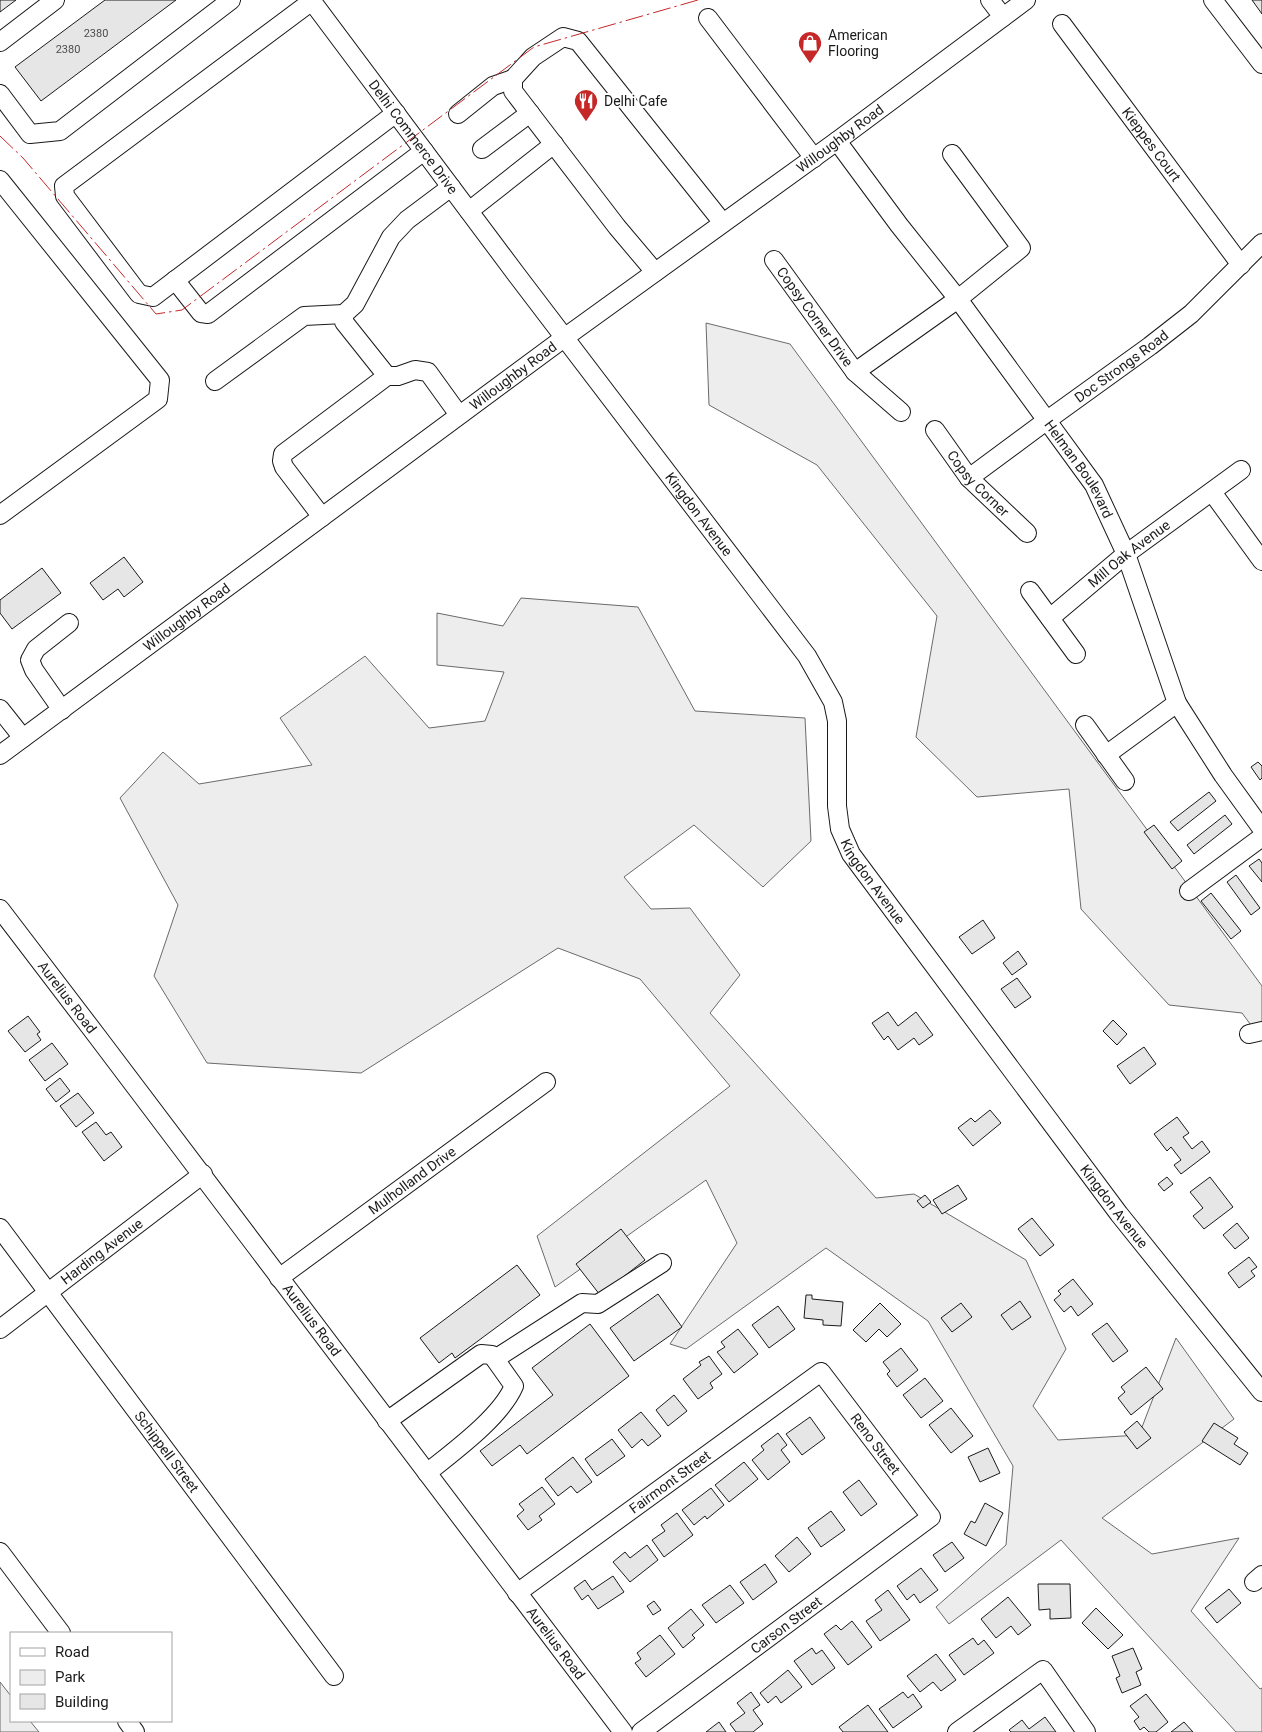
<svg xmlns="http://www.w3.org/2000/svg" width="1262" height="1732" font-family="Roboto,sans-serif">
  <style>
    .green { fill: #ededed; stroke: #6a6a6a }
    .building { fill: #e6e6e6; stroke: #1a1a1a }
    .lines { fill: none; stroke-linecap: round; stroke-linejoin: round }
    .minor-casing { stroke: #1a1a1a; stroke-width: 20 }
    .minor { stroke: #fff; stroke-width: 18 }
    .power { stroke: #c62828; stroke-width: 1; stroke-dasharray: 18 4 2.5 4; stroke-linecap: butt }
    .labels { text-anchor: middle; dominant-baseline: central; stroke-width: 4; stroke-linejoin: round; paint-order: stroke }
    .number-label { font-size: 11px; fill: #4d4d4d }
    .poi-label { font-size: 14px; fill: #1a1a1a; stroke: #fff; text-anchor: start }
    .street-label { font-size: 14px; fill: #1a1a1a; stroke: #fff }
  </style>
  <rect width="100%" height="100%" fill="#fff"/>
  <path class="green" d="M706 323 790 344 1262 986V1040L1242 1013 1169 1005 1081 909 1069 789 977 797 916 737 937 616 817 465 709 405Z
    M521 598 638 607 695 711 805 718 811 841 763 887 694 825 624 877 651 909 690 908 740 975 710 1013 876 1198 914 1194 1026 1260 1066 1349 1033 1406 1058 1440 1139 1435 1176 1338 1234 1419 1102 1518 1152 1554 1239 1538 1191 1611 1260 1689 1262 1688V1732H1236L1061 1540 949 1624 936 1607 1006 1545 1013 1466 928 1321 826 1248 686 1349 670 1344 737 1243 706 1180 555 1287 537 1236 730 1086 640 979 558 948 361 1073 207 1063 154 976 178 905 120 798 163 752 199 784 312 765 280 718 365 656 429 728 485 721 504 672 437 665V613L503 626Z
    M0 1682 11 1696V1721H30L39 1732H0Z"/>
  <path class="building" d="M0 0H16L0 12Z
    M105 0H176L41 101 15 67Z
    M1252 0H1262V14Z
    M124 557 143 582 124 597 118 589 103 600 90 583Z
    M42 568 61 593 12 629 0 613V600Z
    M1258 762 1262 766V778L1260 780 1251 767Z
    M1209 792 1216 801 1178 831 1170 822Z
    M1225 815 1232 824 1194 854 1187 845Z
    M1154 825 1182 861 1172 869 1144 832Z
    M1259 859 1262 863V882L1249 866Z
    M1236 875 1260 908 1251 915 1227 882Z
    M1211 893 1241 931 1231 939 1201 901Z
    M983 920 995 938 972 954 959 937Z
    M1018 951 1027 964 1012 975 1003 963Z
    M1017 978 1031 997 1015 1008 1001 989Z
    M888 1012 898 1026 916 1012 933 1035 919 1045 914 1038 898 1050 888 1036 884 1040 872 1023Z
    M28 1016 40 1032 37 1034 41 1040 25 1052 8 1031Z
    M1113 1020 1127 1034 1117 1045 1103 1031Z
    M52 1043 68 1064 45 1081 29 1060Z
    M1144 1047 1156 1064 1130 1084 1117 1066Z
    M60 1078 70 1091 56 1102 46 1089Z
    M78 1093 94 1113 76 1127 60 1106Z
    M990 1110 1001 1123 973 1146 958 1128 971 1118 975 1122Z
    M1177 1117 1189 1133 1183 1137 1192 1149 1202 1141 1210 1152 1181 1174 1174 1165 1181 1160 1171 1147 1167 1151 1154 1134Z
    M96 1122 106 1135 111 1132 122 1147 104 1161 82 1132Z
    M1167 1177 1173 1184 1164 1191 1158 1184Z
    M1210 1177 1233 1207 1204 1229 1193 1216 1203 1208 1190 1192Z
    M958 1185 967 1199 942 1214 933 1200Z
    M925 1195 931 1202 923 1208 917 1201Z
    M1032 1218 1054 1245 1040 1256 1018 1229Z
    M1237 1223 1249 1238 1235 1249 1223 1235Z
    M621 1229 645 1260 600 1295 576 1264Z
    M1249 1257 1257 1267 1251 1271 1255 1276 1239 1288 1228 1273Z
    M517 1265 540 1295 455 1358 452 1353 439 1363 420 1338Z
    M1073 1279 1093 1304 1078 1316 1071 1306 1064 1312 1054 1300 1061 1294 1058 1291Z
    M658 1294 682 1327 634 1361 610 1328Z
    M806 1295H812V1299L843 1302 841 1326 823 1325V1320L804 1318Z
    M1020 1301 1031 1317 1012 1330 1001 1315Z
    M880 1303 901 1324 887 1337 879 1329 866 1342 853 1330Z
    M961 1303 972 1317 952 1332 941 1318Z
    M778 1306 795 1329 769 1348 752 1325Z
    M1107 1323 1128 1351 1113 1362 1092 1334Z
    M590 1324 629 1376 527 1454 520 1445 492 1466 480 1451 553 1395 532 1368Z
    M738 1329 758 1354 734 1373 717 1352 725 1347 721 1342Z
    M901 1348 918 1370 897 1387 887 1374 890 1371 883 1362Z
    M709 1356 722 1374 710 1383 713 1388 698 1399 683 1379 701 1365 699 1362Z
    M1146 1367 1163 1389 1131 1415 1118 1398 1125 1392 1121 1387Z
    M925 1378 943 1401 921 1418 903 1395Z
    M674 1395 687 1411 668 1426 656 1410Z
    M951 1408 973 1436 951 1453 929 1425Z
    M641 1412 661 1436 648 1446 642 1439 632 1448 618 1430Z
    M810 1417 825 1438 802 1455 786 1434Z
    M1137 1421 1151 1438 1137 1449 1124 1432Z
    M1214 1423 1238 1438 1234 1444 1248 1453 1240 1465 1202 1441Z
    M778 1433 787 1445 781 1450 790 1462 768 1480 752 1460 764 1450 761 1446Z
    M612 1439 625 1456 597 1476 585 1459Z
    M988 1448 1000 1473 980 1482 968 1457Z
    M573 1457 592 1482 577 1493 571 1486 558 1496 545 1479Z
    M744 1462 758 1479 729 1502 715 1485Z
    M859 1480 877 1504 861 1516 843 1492Z
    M542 1487 555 1504 539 1516 542 1520 528 1530 517 1516 524 1510 519 1504Z
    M711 1488 724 1505 707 1519 705 1516 694 1525 682 1510Z
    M985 1503 1003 1513 986 1546 964 1534 971 1521 975 1523Z
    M831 1511 845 1530 821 1547 808 1528Z
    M677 1513 693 1535 664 1557 652 1540 665 1531 661 1525Z
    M797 1537 811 1554 789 1572 775 1556Z
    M952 1542 964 1558 945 1572 933 1555Z
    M647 1545 658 1560 630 1582 613 1562 625 1552 630 1558Z
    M765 1564 777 1582 753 1600 740 1582Z
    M921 1568 938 1590 920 1603 914 1594 907 1600 897 1586Z
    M613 1576 624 1592 598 1609 588 1595 582 1600 574 1588 585 1580 592 1590Z
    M1038 1584H1070L1071 1618 1050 1619V1609L1039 1610Z
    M730 1585 744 1603 716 1623 702 1605Z
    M1229 1589 1241 1603 1217 1623 1205 1608Z
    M888 1590 910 1620 880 1641 866 1621 882 1610 875 1600Z
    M1008 1597 1031 1625 1018 1635 1011 1626 996 1638 981 1619Z
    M654 1601 661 1610 653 1615 647 1606Z
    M1096 1608 1123 1635 1108 1649 1082 1623Z
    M691 1609 704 1625 692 1635 695 1638 683 1648 668 1628Z
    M852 1621 872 1647 848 1665 824 1634 836 1625 841 1630Z
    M660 1635 675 1654 646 1677 635 1663 641 1659 637 1653Z
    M973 1638 978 1645 984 1640 994 1653 964 1675 949 1655Z
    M812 1648 816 1654 822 1650 835 1668 812 1685 794 1661Z
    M1133 1648 1142 1669 1136 1672 1141 1685 1122 1693 1116 1678 1120 1676 1112 1656Z
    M936 1654 956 1680 941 1691 933 1682 920 1692 907 1676Z
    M788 1670 802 1687 781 1703 776 1696 768 1703 760 1693Z
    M751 1692 760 1705 753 1710 763 1724 753 1732H736L730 1724 745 1713 737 1703Z
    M903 1692 908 1698 913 1694 922 1707 893 1728 879 1709Z
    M1146 1694 1168 1722 1156 1732H1149L1144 1727 1140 1730 1134 1721 1139 1717 1130 1706Z
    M868 1705 888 1732H843L839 1727Z
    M1045 1717 1056 1732H1011L1009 1730 1022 1720 1029 1729Z
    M719 1722 726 1732H706Z
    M1184 1722 1193 1732H1171Z"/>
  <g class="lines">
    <g class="minor-casing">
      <g id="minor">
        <path id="s1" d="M311 0 516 274 807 656 833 702 837 721V806L840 829 851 854 1119 1214 1262 1392"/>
        <path d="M990 0 1003 17"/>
        <path d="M1213 0 1262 64"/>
        <path d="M312 1 64 186 65 196 139 294 153 297 396 113"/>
        <path d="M708 18 814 158"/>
        <path id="s2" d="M1062 24 1241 265"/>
        <path d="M0 42 55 0"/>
        <path d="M0 94 30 134 60 131 231 0"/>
        <path d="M458 114 493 86 513 79"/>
        <path id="s3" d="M837 141 899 225 958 299 1094 485 1126 554 1177 703 1223 775 1262 829"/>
        <path d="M482 149 530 113"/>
        <path d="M0 180 160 380 158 399 0 515"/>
        <path d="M451 187 407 220 391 237 355 304 344 314V322L387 376H398L415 370 428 372 459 415"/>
        <path d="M469 211 554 144"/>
        <path id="s4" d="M774 260 855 372 901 412"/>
        <path d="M655 272 617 227 513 91V79L533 57 563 37 578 41 723 223"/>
        <path d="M175 280 201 313 208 314 424 151"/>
        <path d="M855 372 958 299 1021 248 952 154"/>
        <path d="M215 381 304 316 344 314"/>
        <path id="s5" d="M935 430 969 478 1027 533"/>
        <path id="s6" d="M969 478 1046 421 1150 346 1191 314 1262 243"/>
        <path d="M1212 492 1262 561"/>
        <path d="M322 517 284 467 282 461 283 454 387 376"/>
        <path d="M1030 591 1076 654"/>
        <path id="s7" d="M1050 618 1126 554 1241 470"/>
        <path d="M0 709 23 738"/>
        <path d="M62 710 34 670 30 660 36 649 69 623"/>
        <path d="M1085 725 1125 781"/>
        <path id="s8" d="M0 755 564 338 837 141 1026 0"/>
        <path d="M1106 755 1177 703"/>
        <path d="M1189 891 1262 837"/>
        <path id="s9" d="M0 909C209 1182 415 1457 623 1732"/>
        <path d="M1249 1034 1262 1031"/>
        <path id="s10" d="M0 1228 334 1676"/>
        <path id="s11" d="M279 1278 546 1082"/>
        <path id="s12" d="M0 1329 203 1174"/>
        <path d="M495 1359 582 1303 598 1304 662 1263"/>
        <path d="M387 1421 481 1354 492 1355 514 1386C500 1418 454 1451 427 1473"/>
        <path d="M0 1552 61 1633"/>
        <path d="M1254 1582 1262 1575"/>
        <path id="s13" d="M517 1593 821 1372 931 1517 641 1732"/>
        <path d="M127 1721 135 1732"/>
        <path d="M957 1732 1043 1670 1086 1732"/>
      </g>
    </g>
    <use href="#minor" class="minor"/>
    <path class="power" d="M0 136 23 158 156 314 182 310 534 47 698 0"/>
  </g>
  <defs>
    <g id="shop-pin" transform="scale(1.25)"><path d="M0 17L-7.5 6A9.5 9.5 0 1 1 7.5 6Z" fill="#c62828" stroke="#fff"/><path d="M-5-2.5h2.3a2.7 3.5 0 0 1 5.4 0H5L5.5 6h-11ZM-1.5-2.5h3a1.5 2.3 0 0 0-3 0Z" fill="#fff"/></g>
    <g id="restaurant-pin" transform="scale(1.25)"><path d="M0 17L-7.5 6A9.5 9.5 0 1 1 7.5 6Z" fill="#c62828" stroke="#fff"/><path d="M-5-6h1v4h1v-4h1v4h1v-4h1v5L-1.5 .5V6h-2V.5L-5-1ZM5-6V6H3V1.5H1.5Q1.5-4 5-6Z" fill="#fff"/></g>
  </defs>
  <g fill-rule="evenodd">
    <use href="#shop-pin" x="810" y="43"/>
    <use href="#restaurant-pin" x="586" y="101"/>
  </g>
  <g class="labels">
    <g class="number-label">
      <text x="96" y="33">2380</text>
      <text x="68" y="49">2380</text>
    </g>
    <g class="poi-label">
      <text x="828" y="35">American<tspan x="828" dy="16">Flooring</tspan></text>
      <text x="604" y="101">Delhi Cafe</text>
    </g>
    <g class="street-label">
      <text stroke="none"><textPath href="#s1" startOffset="171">Delhi Commerce Drive</textPath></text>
      <text stroke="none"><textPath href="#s8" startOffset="1042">Willoughby Road</textPath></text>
      <text stroke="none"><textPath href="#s2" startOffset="150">Kieppes Court</textPath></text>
      <text stroke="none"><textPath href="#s4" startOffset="70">Copsy Corner Drive</textPath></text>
      <text stroke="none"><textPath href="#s6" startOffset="189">Doc Strongs Road</textPath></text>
      <text stroke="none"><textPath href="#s8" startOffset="638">Willoughby Road</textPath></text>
      <text stroke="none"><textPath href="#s3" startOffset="408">Helman Boulevard</textPath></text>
      <text stroke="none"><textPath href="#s5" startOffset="69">Copsy Corner</textPath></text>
      <text stroke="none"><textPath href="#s1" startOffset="644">Kingdon Avenue</textPath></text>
      <text stroke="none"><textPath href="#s7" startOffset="102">Mill Oak Avenue</textPath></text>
      <text stroke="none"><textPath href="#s8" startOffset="232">Willoughby Road</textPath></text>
      <text stroke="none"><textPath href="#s1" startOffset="1065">Kingdon Avenue</textPath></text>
      <text stroke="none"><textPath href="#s9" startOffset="111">Aurelius Road</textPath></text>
      <text stroke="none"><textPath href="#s11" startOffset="165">Mulholland Drive</textPath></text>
      <text stroke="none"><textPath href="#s1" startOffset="1470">Kingdon Avenue</textPath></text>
      <text stroke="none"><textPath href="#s12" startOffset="128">Harding Avenue</textPath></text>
      <text stroke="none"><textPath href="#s9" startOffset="516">Aurelius Road</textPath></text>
      <text stroke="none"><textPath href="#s13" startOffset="466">Reno Street</textPath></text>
      <text stroke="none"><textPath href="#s10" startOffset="279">Schippell Street</textPath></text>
      <text stroke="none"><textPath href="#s13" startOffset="189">Fairmont Street</textPath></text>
      <text transform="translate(786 1625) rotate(-37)">Carson Street</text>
      <text stroke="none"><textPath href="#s9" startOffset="921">Aurelius Road</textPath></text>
    </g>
  </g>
  <rect x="10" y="1632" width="162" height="90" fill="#ffffff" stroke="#a3a3a3"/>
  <rect x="20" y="1648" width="25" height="8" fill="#ffffff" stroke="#a3a3a3"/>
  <text x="55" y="1657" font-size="15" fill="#1a1a1a">Road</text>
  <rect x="20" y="1670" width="25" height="15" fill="#ededed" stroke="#a3a3a3"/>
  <text x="55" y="1682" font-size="15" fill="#1a1a1a">Park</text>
  <rect x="20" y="1694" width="25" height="15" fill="#e6e6e6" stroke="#a3a3a3"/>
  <text x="55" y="1707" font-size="15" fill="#1a1a1a">Building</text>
</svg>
